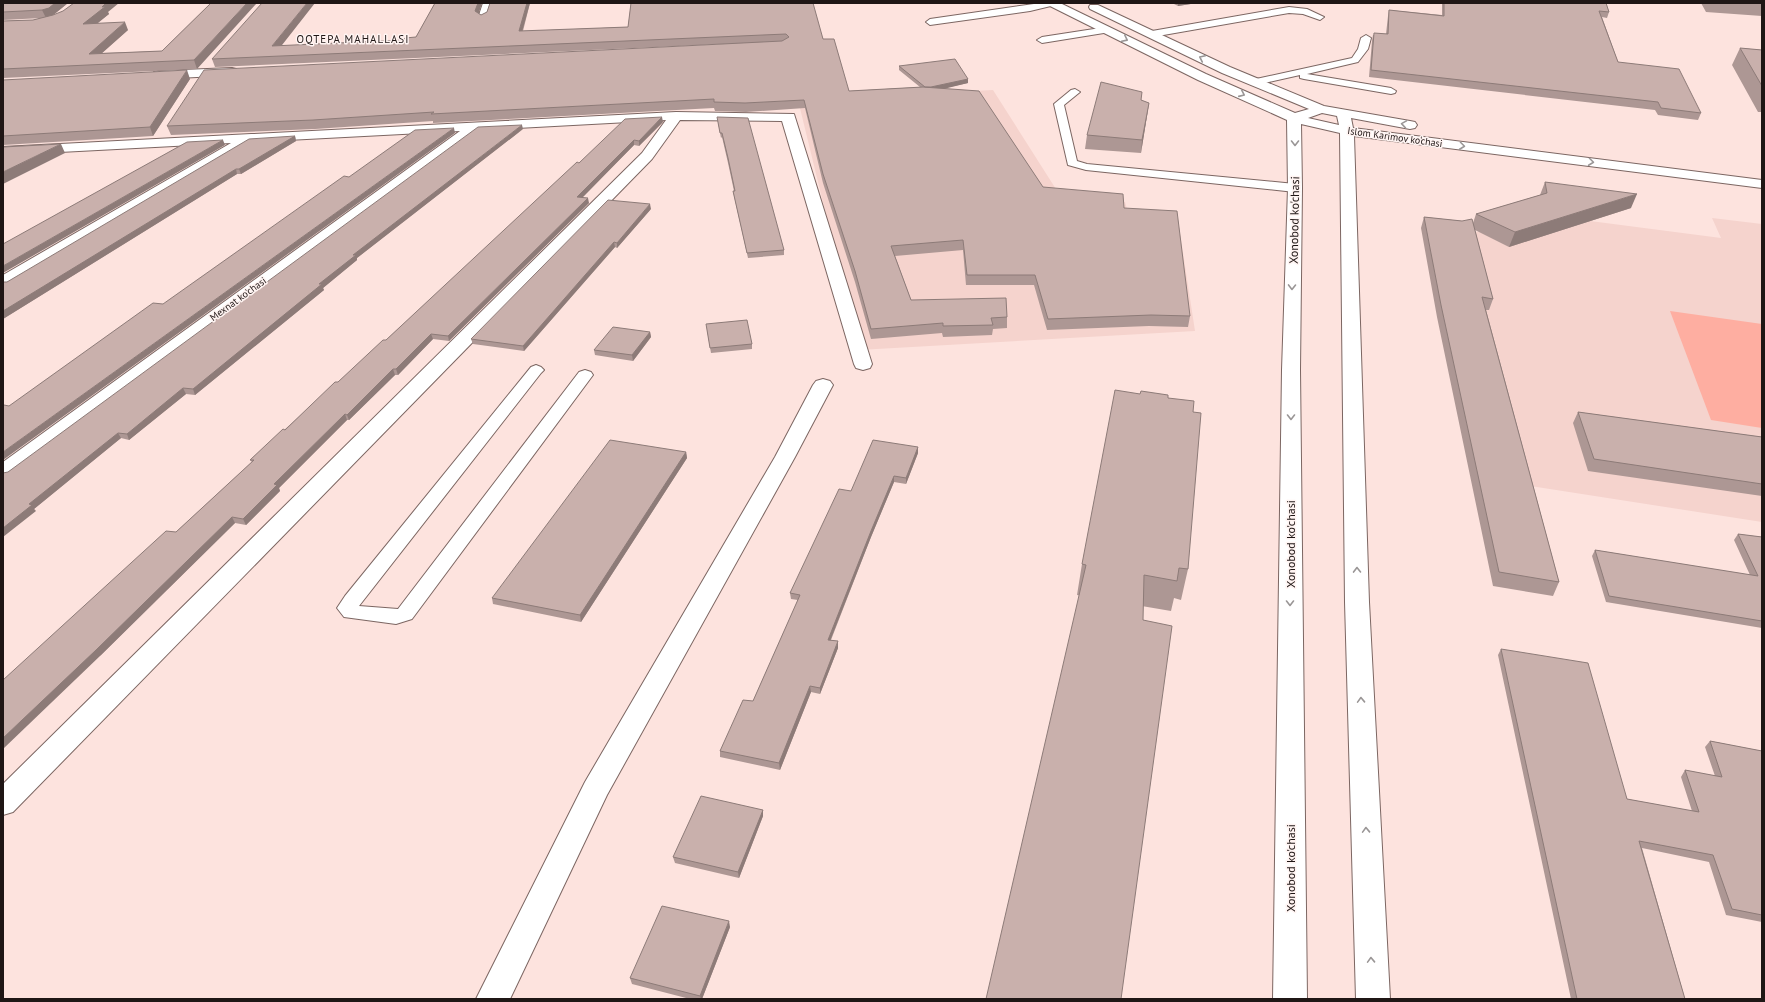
<svg xmlns="http://www.w3.org/2000/svg" width="1765" height="1002" font-family="'PT Sans',sans-serif">
  <style>
    .built { fill: #f5d3cd }
    .green { fill: #feaea1 }
    .lines { fill: none; stroke-linecap: round; stroke-linejoin: round }
    .service-casing { stroke: #7c6662; stroke-width: 2 }
    .minor-casing { stroke: #7c6662; stroke-width: 2 }
    .secondary-casing { stroke: #7c6662; stroke-width: 2 }
    .service { fill: #fff; fill-rule: evenodd }
    .minor { fill: #fff; fill-rule: evenodd }
    .secondary { fill: #fff; fill-rule: evenodd }
    .wall { fill: #ad9794 }
    .shaded-wall { fill: #8d7b78 }
    .building { fill: #c9b0ac; stroke: #8d7b78 }
    .oneway { stroke: #9a9696 }
    .labels { text-anchor: middle; dominant-baseline: central; stroke-width: 3; stroke-linejoin: round; paint-order: stroke }
    .far-street-label { font-size: 10px; fill: #1f1615; stroke: #fff4f2 }
    .far-neighbourhood-label { font-size: 11px; letter-spacing: 1px; fill: #1f1615; stroke: #fff4f2 }
    .street-label { font-size: 12px; fill: #1f1615; stroke: #fff4f2 }
  </style>
  <rect width="100%" height="100%" fill="#fde3de"/>
  <path class="built" d="M993 90 1061 197 1125 202 1129 217 1178 220 1195 331 859 350 798 100Z
    M1544 215 1721 238 1712 218 1762 224V522L1524 485 1478 309 1488 310 1469 234Z"/>
  <path class="green" d="M1670 311 1762 324V428L1711 420Z"/>
  <g class="lines">
    <g class="service-casing">
      <path id="service" d="M1041 3H1056L1055 5 1030 11 930 25 926 22 930 19Z
        M1289 7 1307 9 1324 17 1320 20 1303 14 1289 13 1152 37 1147 34 1152 31Z
        M1107 27 1110 28 1112 30 1110 32 1042 43 1037 40 1042 37Z
        M1366 35 1371 38 1368 49 1358 62 1307 74 1391 88 1396 91 1395 93 1391 94 1304 79 1300 78V75L1256 85 1251 82 1256 79 1352 58 1358 49 1361 38Z
        M1075 89 1080 92 1064 105 1077 161 1087 164 1295 184 1299 185 1301 188 1299 191 1295 192 1086 170 1068 165 1054 104 1071 90Z
        M536 365 541 367 544 370 541 373 359 606 398 609 579 372 585 370 591 372 593 375 412 619 396 624 344 617 337 608 345 596 531 367Z"/>
    </g>
    <g class="minor-casing">
      <path id="minor" d="M483 3H493L488 18 483 21 478 18Z
        M232 68 236 69 238 72 236 75 158 79 154 78 152 75 154 72 158 71Z
        M676 112 794 114 872 364 870 368 863 370 856 368 854 364 782 121 680 120 652 159 13 812 3 815V784L642 153 666 120 478 130 11 477 3 479V462L460 131 250 142 9 286 3 287V275L231 143 3 155V147Z
        M823 379 830 381 833 385 795 457 607 795 510 999H476L585 782 775 457 813 385 816 381Z"/>
    </g>
    <g class="secondary-casing">
      <path id="secondary" d="M1047 3H1060L1206 74 1295 113 1309 109 1222 73 1090 9 1089 7 1090 5H1098L1230 67 1324 106 1410 121 1415 122 1417 125 1415 128 1410 129 1351 118 1353 128 1762 180V188L1354 136 1369 602 1390 999H1356L1345 602 1340 133 1301 124 1302 188 1300 370 1307 999H1273L1282 370 1288 188 1287 120 1198 80 1048 5ZM1322 113 1337 116 1339 125 1308 118Z"/>
    </g>
    <use href="#service" class="service"/>
    <use href="#minor" class="minor"/>
    <use href="#secondary" class="secondary"/>
  </g>
  <path class="wall" d="M3 3H68L52 16 108 12 109 14 97 23 128 30 102 53 162 51 211 3 197 69 3 78V21L33 20 42 18 3 20Z
    M435 3H482L478 13 481 15 487 12 490 3H530L523 31 628 27 631 3 823 39 849 91 920 87 899 70V66L968 79V83L945 88 1043 187 1124 208 1190 316 1188 327 1149 326 1047 330 1034 285H966L963 250 895 256 911 300 1007 317V328L993 329 992 335 943 337 942 333 871 339 855 282 823 183 805 108 746 112 715 111 714 108 433 123V121L315 129 171 135 167 126 723 44 215 67 212 59 282 46 403 40 416 37Z
    M1172 3H1197L1178 6Z
    M1442 3H1606L1609 12 1607 18 1602 17 1618 62 1701 113 1698 120 1658 115 1655 110 1369 77 1372 41 1373 35 1386 34 1388 16 1389 10 1442 15Z
    M1701 3H1762V16L1706 12Z
    M1740 48 1762 50V112H1758L1732 65Z
    M190 79 153 136 3 145V80Z
    M1141 100 1149 103 1141 153 1085 149 1087 135Z
    M717 117 784 250V255L748 258 734 196 733 191H734L728 163 722 137 721 138Z
    M663 122 639 146 634 145 582 198 589 203 449 341 433 339 398 375H395L349 420H347L279 488 280 491 246 525 235 523 100 656 176 532 252 462 250 460 386 340 579 163Z
    M523 129 357 258V260L323 288 324 290 195 395 186 394 129 440 121 438 34 509 36 511 8 472Z
    M295 136 296 141 241 174H237L3 319V282H7Z
    M1545 182 1631 208 1509 247 1475 230 1493 299 1489 310H1486L1559 582 1553 596 1493 586 1437 317 1421 228 1424 217 1462 221 1473 223 1476 214 1540 195Z
    M651 209 617 248 615 247 524 351 473 344 471 339Z
    M707 330 752 344V349L711 353Z
    M650 332 651 337 633 361 595 355 594 350Z
    M1168 398 1193 412 1188 569 1181 600 1174 598 1171 611 1077 595 1082 564Z
    M1578 412 1762 437V496L1588 471 1573 423Z
    M918 447V453L906 484 894 482 871 537 831 640 838 648 820 694 811 692 780 770 720 757V751L753 701 798 600 791 599 790 593 851 491Z
    M686 452 687 458 581 622 493 604 492 598Z
    M1738 534 1762 537V628L1606 602 1592 556 1595 550 1750 575 1734 540Z
    M1501 649 1627 799 1692 811 1681 777 1685 770 1715 776 1705 747 1710 741 1762 751V922L1726 915 1709 862 1642 848 1685 999H1571L1498 655Z
    M763 810V816L739 878 675 863 673 857Z
    M730 927 702 999H690L632 984 630 978Z"/>
  <path class="shaded-wall" d="M55 3H68L52 16 46 18 42 10Z
    M106 3H119L108 12 109 14 87 32 83 24Z
    M247 3H257L197 69 194 60Z
    M307 3H315L275 54 272 46Z
    M478 3H482L477 19 475 11Z
    M527 3H530L520 39 519 31Z
    M1178 3H1197L1178 6Z
    M125 22 128 30 92 62 89 54Z
    M187 70 190 79 153 136 150 127Z
    M968 79V83L927 93V88Z
    M1149 103 1147 116 1141 153 1142 140Z
    M662 117 663 122 639 146V141Z
    M522 125 523 129 357 258V260L323 288 324 290 195 395 193 389 319 284 353 255Z
    M454 128 455 133 3 460V452Z
    M295 136 296 141 241 174 239 169Z
    M223 140 225 145 3 273V266Z
    M634 140V145L578 202 577 197Z
    M61 144 65 153 3 184V172Z
    M236 169 237 174 3 319V311Z
    M1637 194 1631 208 1509 247 1515 232Z
    M588 198 589 203 449 341 448 336Z
    M650 204 651 209 617 248V243Z
    M614 242 615 247 524 351 523 346Z
    M650 332 651 337 633 361 632 355Z
    M431 334 433 339 398 375 396 369Z
    M393 369 395 375 349 420 347 415Z
    M183 388 186 394 129 440 127 434Z
    M345 414 347 420 279 488 280 491 246 525 243 519 274 484Z
    M118 433 121 438 34 509 36 511 3 537V528L29 504Z
    M918 447V453L906 484V478Z
    M686 452 687 458 581 622 580 615Z
    M894 476V482L871 537 828 646V640L871 531Z
    M232 517 235 523 100 656 3 749V738Z
    M838 641V648L820 694V688Z
    M810 686 811 692 780 770 779 763Z
    M763 810V816L739 878 738 872Z
    M729 921 730 927 702 999H701L700 996Z"/>
  <path class="building" d="M3 3H55L49 8 42 10 3 12Z
    M74 3H106L102 7 106 6 83 24 125 22 89 54 162 51 211 3H247L194 60 3 69V21L33 20 53 15 63 11Z
    M262 3H307L272 46 403 40 405 38 416 37 435 3H478L475 11 481 15 487 12 490 3H527L519 31 628 27 631 3H813L823 39H834L849 91 923 87 979 91 1043 187 1123 194 1124 208 1177 211 1190 316 1151 315 1048 319 1035 275H967L963 240 891 246 911 300 1006 298 1007 317 991 318 993 325 943 326V323L871 329 855 271 823 174 804 100 745 103 714 102V99L431 114 434 112 313 120 167 126 204 70 782 41 789 37 786 34 212 59Z
    M1444 3H1606L1609 12 1599 11 1618 62 1679 69 1701 113 1661 108 1658 102 1371 70 1374 33 1388 34 1389 10 1444 16Z
    M1740 48 1762 50V86Z
    M955 59 968 79 931 87H925L899 66Z
    M187 70 150 127 3 136V80Z
    M1101 82 1142 92 1141 100 1149 103 1142 140 1087 135Z
    M662 117 639 141 634 140 577 197 588 198 448 336 431 334 396 369H393L347 415 345 414 274 484 277 485 243 519 232 517 96 650 3 738V680L166 531 176 532 254 460H250L283 429 285 430 335 382H338L383 340H386L577 162 579 163 625 119Z
    M717 117 748 118 784 250 747 253 733 191H735L728 158 722 133H720Z
    M522 125 353 255H356L319 284H322L193 389 183 388 127 434 118 433 29 504 32 505 3 528V473L8 472 478 127Z
    M454 128 3 452V405H4L9 406 153 303 163 304 344 176 349 177 415 130Z
    M295 136 239 169H236L3 311V282H7L249 139Z
    M223 140 3 266V244L187 142Z
    M61 144 3 172V147Z
    M1545 182 1637 194 1515 232 1476 214 1547 193Z
    M608 200 650 204 617 243 614 242 523 346 471 339Z
    M1424 217 1462 221 1472 219 1493 299 1482 297 1559 582 1499 572 1441 305Z
    M747 320 752 344 710 348 706 324Z
    M613 327 650 332 632 355 594 350Z
    M1115 390 1140 394 1141 391 1168 395V398L1194 401 1193 412 1201 413 1188 569 1179 568 1177 581 1144 575 1143 620 1172 626 1121 999H986L1086 565 1082 564Z
    M1578 412 1762 437V484L1594 459Z
    M610 440 686 452 580 615 492 598Z
    M873 440 918 447 906 478 894 476 871 531 828 640 838 641 820 688 810 686 779 763 720 751 743 700 753 701 800 595 790 593 839 489 851 491Z
    M1738 534 1762 537V621L1609 596 1595 550 1758 576Z
    M1501 649 1588 663 1627 799 1699 812 1685 770 1722 777 1710 741 1762 751V915L1732 909 1713 855 1639 841 1685 999H1577Z
    M701 796 763 810 738 872 673 857Z
    M662 906 729 921 700 996 630 978Z"/>
  <defs><path id="oneway-chevron" d="M-2-3.5L2.5 0L-2 3.5" fill="none" stroke-width="1.6" stroke-linecap="round" stroke-linejoin="round"/></defs>
  <g class="oneway">
    <use href="#oneway-chevron" transform="translate(1125 39) rotate(26)"/>
    <use href="#oneway-chevron" transform="translate(1202 58) rotate(-155)"/>
    <use href="#oneway-chevron" transform="translate(1242 94) rotate(24)"/>
    <use href="#oneway-chevron" transform="translate(1404 124) rotate(-171)"/>
    <use href="#oneway-chevron" transform="translate(1295 143) rotate(90)"/>
    <use href="#oneway-chevron" transform="translate(1462 146) rotate(7)"/>
    <use href="#oneway-chevron" transform="translate(1591 162) rotate(7)"/>
    <use href="#oneway-chevron" transform="translate(1292 287) rotate(91)"/>
    <use href="#oneway-chevron" transform="translate(1291 417) rotate(90)"/>
    <use href="#oneway-chevron" transform="translate(1357 570) rotate(-91)"/>
    <use href="#oneway-chevron" transform="translate(1290 603) rotate(90)"/>
    <use href="#oneway-chevron" transform="translate(1361 700) rotate(-92)"/>
    <use href="#oneway-chevron" transform="translate(1366 830) rotate(-92)"/>
    <use href="#oneway-chevron" transform="translate(1371 960) rotate(-92)"/>
  </g>
  <g class="labels">
    <g class="far-street-label">
      <text transform="translate(1395 137) rotate(8)">Islom Karimov ko‘chasi</text>
      <text transform="translate(238 299) rotate(-36)">Mexnat ko'chasi</text>
    </g>
    <g class="far-neighbourhood-label">
      <text x="353" y="39">OQTEPA MAHALLASI</text>
    </g>
    <g class="street-label">
      <text transform="translate(1294 220) rotate(-89)">Xonobod ko'chasi</text>
      <text transform="translate(1290 544) rotate(-90)">Xonobod ko'chasi</text>
      <text transform="translate(1290 868) rotate(-90)">Xonobod ko'chasi</text>
    </g>
  </g>
  <rect width="1765" height="1002" fill="none" stroke="#1f1615" stroke-width="8"/>
</svg>
